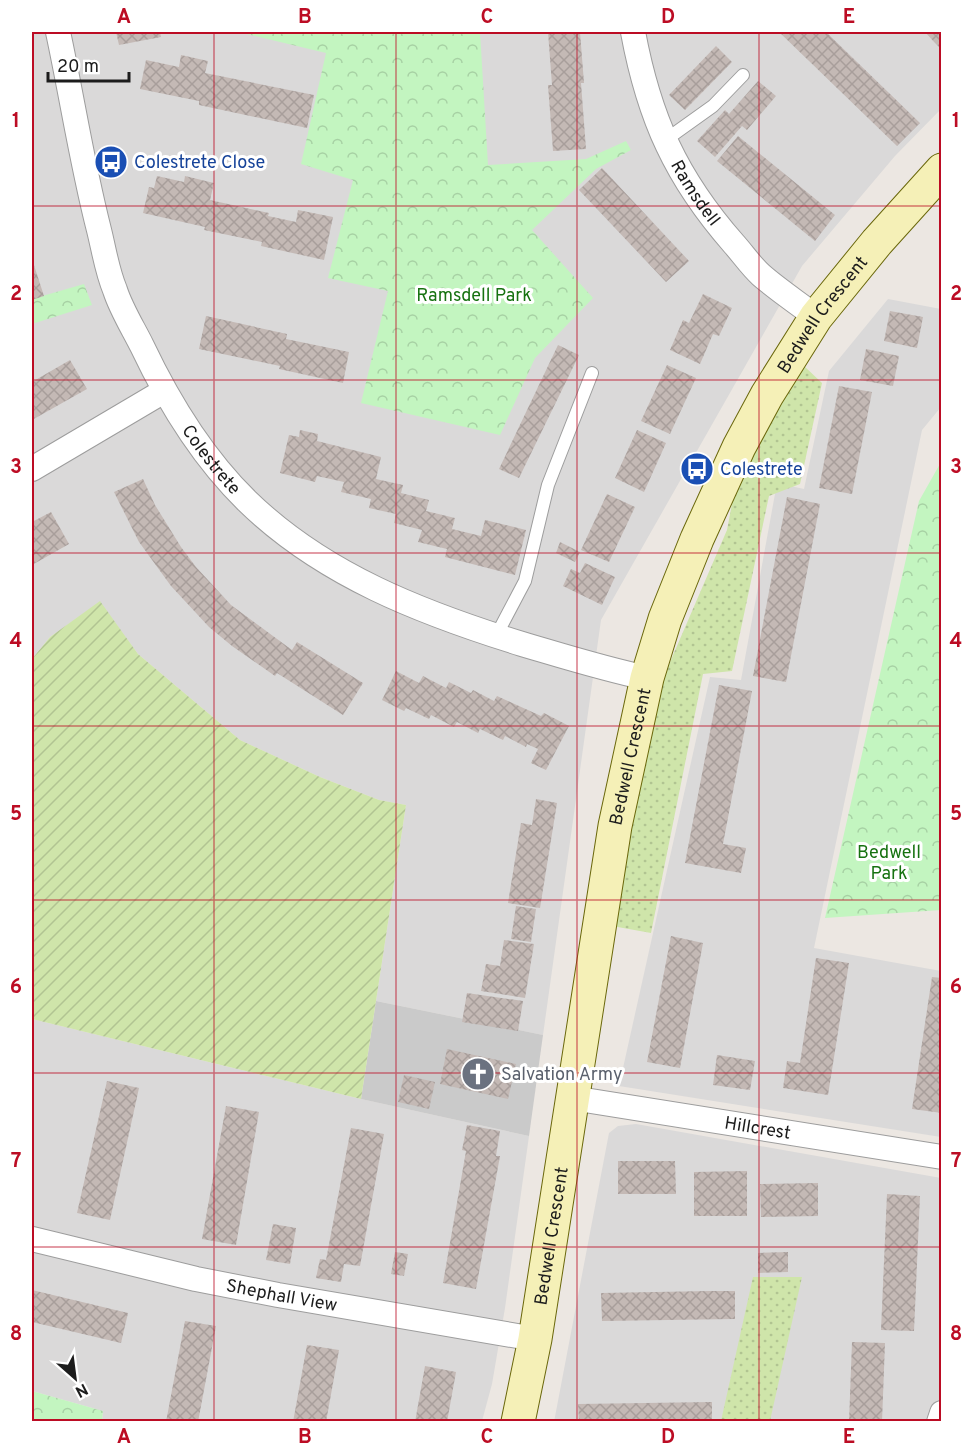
<svg xmlns="http://www.w3.org/2000/svg" width="973" height="1453" viewBox="0 0 973 1453" font-family="Overpass,sans-serif">
<defs>
<pattern id="grass-dots" width="8" height="8" patternUnits="userSpaceOnUse" patternTransform="scale(1.5)"><rect width="8" height="8" fill="#cfe5aa"/><path d="M2 2h.1M6 6h.1" fill="none" stroke="#b1c492" stroke-width="1.8" stroke-linecap="round"/></pattern>
<pattern id="park-crowns" width="20" height="18" patternUnits="userSpaceOnUse" patternTransform="scale(1.5)"><rect width="20" height="18" fill="#c3f5c0"/><path d="M2 6a3 3 0 1 1 6 0M12 15a3 3 0 1 1 6 0" fill="none" stroke="#a7d1a4"/></pattern>
<pattern id="garden-furrows" width="10" height="10" patternUnits="userSpaceOnUse" patternTransform="scale(1.5)"><rect width="10" height="10" fill="#cfe5aa"/><path d="M-1 1l2-2M0 10L10 0M9 11l2-2" fill="none" stroke="#b1c492"/></pattern>
<pattern id="building-cross-hatch" width="8" height="8" patternUnits="userSpaceOnUse" patternTransform="scale(1.5)"><rect width="8" height="8" fill="#c4b9b5"/><path d="M0 0l8 8M0 8l8-8" fill="none" stroke="#a89e9b"/></pattern>
</defs>
<rect width="100%" height="100%" fill="#ece7e2"/>
<!-- residential -->
<path fill="#dad9d9" d="M32 32H941V109L895 156 802 266 601 620 543 1035 376 1001 406 805 379 800 320 777 240 740 138 654 100 602 50 637 32 659Z
M888 299 941 309V407L922 430 814 948 941 971V1137L619 1086 710 677 741 680 777 483 804 489 829 371Z
M32 1019 361 1099 529 1136 505 1308 492 1384 482 1421H102L103 1411 32 1391Z
M636 1124 941 1178V1421L554 1422 609 1133 618 1126Z"/>
<!-- religious -->
<path fill="#cacaca" d="M376 1001 543 1035 529 1136 361 1099Z"/>
<!-- grass -->
<path fill="url(#grass-dots)" d="M803 365 822 383 800 484 769 496 732 671 703 674 651 933 612 926 661 683 727 530 736 483Z
M753 1277H802L770 1421H721Z"/>
<!-- park -->
<path fill="url(#park-crowns)" d="M238 32H480L488 165 586 159 626 141 631 150 596 169 532 230 593 298 535 358 500 435 361 403 388 291 328 278 353 180 301 164 326 53Z
M84 284 92 305 32 324V299Z
M941 462V910L825 918 919 501Z
M32 1391 103 1411 102 1421H32Z"/>
<!-- garden -->
<path fill="url(#garden-furrows)" d="M100 601 138 654 240 740 320 777 379 800 406 805 361 1099 32 1019V659L50 637Z"/>
<!-- building -->
<path fill="url(#building-cross-hatch)" d="M116 32H160L161 37 119 45Z
M548 32H580L584 83H581L586 149 553 151 548 85H552Z
M779 32H826L920 123 897 146Z
M925 32H942V50L935 43Z
M716 46 732 62 685 110 669 95Z
M181 55 208 61 205 73 314 95 307 128 199 105V101L140 89 146 60 179 67Z
M758 81 776 96 747 130 742 126 715 157 697 141 725 110 729 114Z
M738 136 835 215 815 241 717 161Z
M602 168 689 261 666 282 579 190Z
M157 176 184 182 185 176 214 183 210 200 269 213 268 216 296 222 298 210 333 217 324 260 261 246 262 242 204 230 205 227 143 213 149 187 154 188Z
M32 259 44 296 32 300Z
M703 294 732 308 719 336 713 334 700 364 670 350 683 320 689 323Z
M890 311 923 317 917 348 884 341Z
M206 316 287 334 286 339 349 352 343 383 279 369 280 366 199 349Z
M558 345 579 355 519 478 499 469Z
M866 349 899 356 893 386 860 380Z
M70 360 87 389 32 420V382Z
M667 365 696 378 670 434 641 421Z
M839 386 872 392 852 494 819 488Z
M300 430 318 434 317 441 381 457 376 479 403 485 401 493 429 500 426 511 455 518 452 529 481 536 485 520 526 530 515 575 445 557 447 549 418 542 422 530 394 523 396 514 369 508 371 499 341 492 344 482 317 476 315 482 280 473 289 435 299 437Z
M637 430 666 443 644 492 615 478Z
M143 479 155 505 181 547 196 567 231 605 292 650 297 642 363 683 343 715 277 673 275 676 232 646 209 627 171 586 139 542 114 492Z
M607 494 635 507 609 562 581 550Z
M787 497 820 504 786 682 753 676Z
M51 512 69 544 32 565V522Z
M560 542 580 552 575 562 556 553Z
M585 563 615 577 602 605 563 586 571 569 580 573Z
M396 671 419 683 423 676 446 688 449 682 471 693 473 690 494 701 497 696 541 716 544 713 569 726 546 770 531 763 538 749 527 744 526 747 505 736 503 740 480 729 478 733 457 722 454 727 431 715 429 719 406 708 404 711 382 700Z
M719 685 752 691 723 844 746 848 741 873 685 863Z
M536 799 557 803 540 908 508 903 521 823 532 825Z
M516 906 536 909 531 942 511 939Z
M671 936 703 943 680 1068 647 1062Z
M504 940 534 944 525 998 481 991 486 964 500 966Z
M816 958 849 963 828 1095 783 1088 787 1061 800 1063Z
M932 977 942 978V1113L912 1109Z
M467 993 523 1001 518 1031 462 1022Z
M447 1049 516 1064 508 1099 440 1084Z
M717 1055 755 1061 750 1090 713 1085Z
M404 1075 435 1082 429 1109 398 1102Z
M107 1081 139 1088 110 1220 77 1213Z
M226 1106 259 1112 236 1245 202 1239Z
M467 1125 500 1131 496 1156H500L476 1289 443 1283 466 1151 462 1150Z
M351 1128 384 1134 360 1266 344 1264 341 1282 316 1278 320 1259 326 1260Z
M618 1161H675L676 1194H618Z
M747 1171V1216H694V1172Z
M818 1183V1216L761 1217 760 1184Z
M887 1194 920 1196 914 1331 881 1330Z
M273 1224 296 1228 290 1264 266 1260Z
M395 1252 408 1254 404 1276 391 1274Z
M788 1252V1272L758 1273V1253Z
M32 1290 128 1313 121 1343 32 1322Z
M709 1291H735V1319L602 1321 601 1293Z
M185 1321 216 1326 198 1422H166Z
M852 1342 885 1343 882 1422H849Z
M307 1345 339 1350 326 1422H293Z
M425 1366 456 1372 447 1422H415Z
M712 1402V1422H579L578 1404Z"/>
<g fill="none" stroke-linecap="round" stroke-linejoin="round">
<defs>
<path id="lane" d="M664 141 713 106 743 75
M496 636 525 581 548 485 592 373"/>
<g id="street">
<path id="s1" d="M58 32C72 97 82 164 99 230 104 250 107 271 115 290 121 309 133 328 142 346 169 403 202 457 247 501 323 575 422 613 522 644 563 656 604 669 647 678"/>
<path id="s2" d="M633 32C649 118 676 178 734 244 743 254 751 266 761 275 778 290 798 303 816 317"/>
<path d="M32 469 164 391"/>
<path id="s3" d="M572 1098 942 1157"/>
<path id="s4" d="M32 1239 196 1279 278 1295 535 1339"/>
<path d="M939 1422 942 1413"/>
</g>
<g id="secondary">
<path id="s5" d="M518 1422 535 1339 615 826 647 678 665 619 697 539 739 447 767 395 816 317 877 242 942 170"/>
</g>
</defs>
<!-- lane casing -->
<use href="#lane" stroke="#9d9d9d" stroke-width="14"/>
<!-- street casing -->
<use href="#street" stroke="#9d9d9d" stroke-width="26"/>
<!-- secondary casing -->
<use href="#secondary" stroke="#6a670b" stroke-width="35"/>
<!-- lane -->
<use href="#lane" stroke="#fff" stroke-width="12"/>
<!-- street -->
<use href="#street" stroke="#fff" stroke-width="24"/>
<!-- secondary -->
<use href="#secondary" stroke="#f5f0b7" stroke-width="33"/>
</g>
<!-- grid -->
<path fill="none" stroke="#bc0c24" stroke-width="1.5" stroke-opacity="0.55" d="M214 32V1422M396 32V1422M577 32V1422M759 32V1422M32 206H942M32 380H942M32 553H942M32 726H942M32 900H942M32 1073H942M32 1247H942"/>
<!-- icons -->
<defs>
<symbol id="bus-disc" viewBox="-11 -11 22 22"><circle r="9.5" fill="#1a4fb4" stroke="#fff"/><path d="M-5-6H5V4H4V6H2V4H-2V6H-4V4H-5ZM-3.5-4V0h7V-4ZM-3.5 1.2v1.5H-2V1.2ZM2 1.2v1.5H3.5V1.2Z" fill="#fff"/></symbol>
<symbol id="church-disc" viewBox="-11 -11 22 22"><circle r="9.5" fill="#6b7280" stroke="#fff"/><path d="M-1.2-6h2.4v3.5h3.3v2.4h-3.3V6h-2.4V-.1h-3.3v-2.4h3.3Z" fill="#fff"/></symbol>
</defs>
<g fill-rule="evenodd">
<use href="#bus-disc" x="92" y="143" width="38" height="38"/>
<use href="#bus-disc" x="678" y="450" width="38" height="38"/>
<use href="#church-disc" x="459" y="1055" width="38" height="38"/>
</g>
<g text-anchor="middle" stroke-width="6" stroke-linejoin="round" paint-order="stroke">
<!-- transit labels -->
<g font-size="18" fill="#164399" stroke="#fff" text-anchor="start">
<text x="134" y="168">Colestrete Close</text>
<text x="720" y="475">Colestrete</text>
</g>
<!-- street labels -->
<g font-size="18" fill="#1c1c1c" stroke="#fff">
<text dy="6" stroke="none"><textPath href="#s2" startOffset="174">Ramsdell</textPath></text>
<text dy="6" stroke="none"><textPath href="#s5" startOffset="1161">Bedwell Crescent</textPath></text>
<text dy="6" stroke="none"><textPath href="#s1" startOffset="460">Colestrete</textPath></text>
<text dy="6" stroke="none"><textPath href="#s5" startOffset="675">Bedwell Crescent</textPath></text>
<text dy="6" stroke="none"><textPath href="#s3" startOffset="188">Hillcrest</textPath></text>
<text dy="6" stroke="none"><textPath href="#s5" startOffset="189">Bedwell Crescent</textPath></text>
<text dy="6" stroke="none"><textPath href="#s4" startOffset="256">Shephall View</textPath></text>
</g>
<!-- park labels -->
<g font-size="18" fill="#177211" stroke="#fff">
<text x="474" y="301">Ramsdell Park</text>
<text x="889" y="858">Bedwell<tspan x="889" dy="21">Park</tspan></text>
</g>
<!-- worship labels -->
<g font-size="18" fill="#5b616d" stroke="#fff" text-anchor="start">
<text x="501" y="1080">Salvation Army</text>
</g>
</g>
<!-- border -->
<rect width="973" height="1453" fill="none" stroke="#ffffff" stroke-width="66"/>
<!-- north arrow -->
<g transform="translate(75 1378) rotate(152)" stroke="#ffffff" stroke-width="4.5" paint-order="stroke">
<path d="M0-4.5L10 22L0 15L-10 22Z" fill="#1c1c1c"/>
<text y="-9" font-size="16" font-weight="bold" text-anchor="middle" fill="#1c1c1c">N</text>
</g>
<!-- scale -->
<path d="M48 72v9h81v-9" fill="none" stroke="#1c1c1c" stroke-width="3"/>
<text x="57" y="72" font-size="18" fill="#1c1c1c" stroke="#ffffff" stroke-width="4.5" paint-order="stroke">20 m</text>
<rect x="33" y="33" width="907" height="1387" fill="none" stroke="#bc0c24" stroke-width="2"/>
<g font-size="20" text-anchor="middle" font-weight="bold" fill="#bc0c24">
<text x="124" y="23">A</text>
<text x="305" y="23">B</text>
<text x="487" y="23">C</text>
<text x="668" y="23">D</text>
<text x="849" y="23">E</text>
<text x="16" y="127">1</text>
<text x="956" y="127">1</text>
<text x="16" y="300">2</text>
<text x="956" y="300">2</text>
<text x="16" y="473">3</text>
<text x="956" y="473">3</text>
<text x="16" y="647">4</text>
<text x="956" y="647">4</text>
<text x="16" y="820">5</text>
<text x="956" y="820">5</text>
<text x="16" y="993">6</text>
<text x="956" y="993">6</text>
<text x="16" y="1167">7</text>
<text x="956" y="1167">7</text>
<text x="16" y="1340">8</text>
<text x="956" y="1340">8</text>
<text x="124" y="1443">A</text>
<text x="305" y="1443">B</text>
<text x="487" y="1443">C</text>
<text x="668" y="1443">D</text>
<text x="849" y="1443">E</text>
</g>
</svg>
